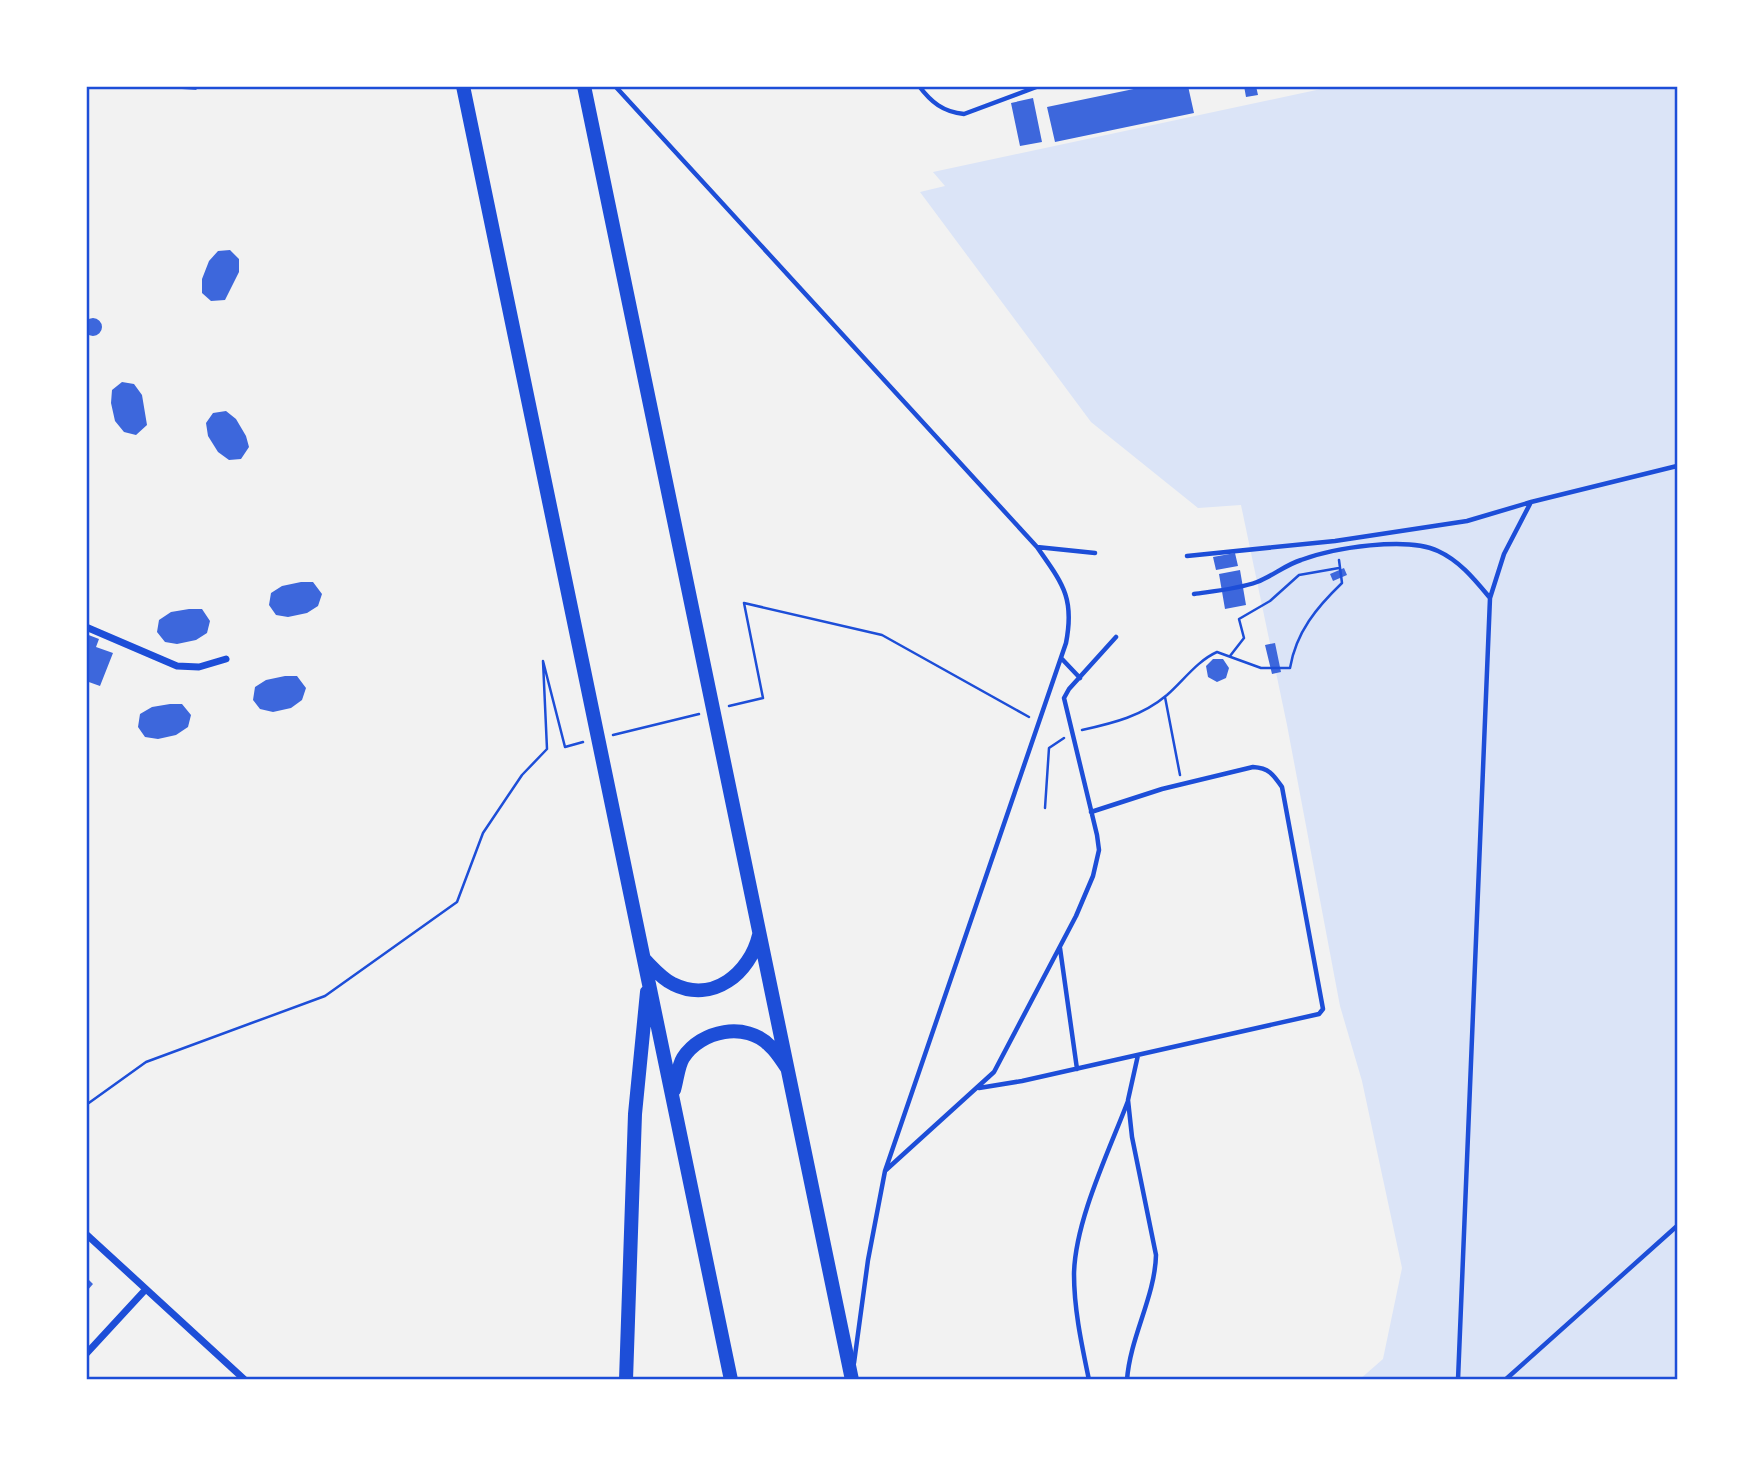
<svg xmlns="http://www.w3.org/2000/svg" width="1763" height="1466" viewBox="0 0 1763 1466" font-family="Lato,sans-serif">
<rect width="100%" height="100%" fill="#f2f2f2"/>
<!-- green -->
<path fill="#dbe4f7" d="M1335 86H1677V1380H1359L1383 1359 1402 1268 1362 1081 1340 1006 1287 725 1241 505 1198 508 1091 422 920 192 945 186 933 172Z"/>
<!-- building -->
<path fill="#3d67dc" d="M180 86H200L196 90 182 89Z
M1148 86H1188L1194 113 1055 142 1047 107Z
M1244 86H1256L1258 95 1246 97Z
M1033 98 1042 142 1020 146 1011 103Z
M230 250 239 259V272L225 300 211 301 202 293V279L209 261 218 251Z
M84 327a9 9 0 1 1 18 0a9 9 0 1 1-18 0Z
M122 382 134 384 142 395 147 425 136 435 124 432 115 421 111 403 112 390Z
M226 411 236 419 246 436 249 447 241 459 229 460 218 452 208 436 206 423 213 413Z
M1235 553 1238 566 1216 570 1213 557Z
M1344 568 1347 575 1333 581 1330 574Z
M1240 570 1246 605 1225 609 1219 574Z
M301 582H313L322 594 318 606 307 613 288 617 276 615 269 605 271 593 282 586Z
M189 609H202L210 621 207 633 196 640 177 644 165 642 157 632 159 620 171 612Z
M86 634 99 639 96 647 113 653 100 686 86 681Z
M1275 643 1281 672 1272 674 1265 645Z
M1213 659H1223L1229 668 1226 678 1217 682 1208 677 1206 666Z
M285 676H297L306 688 302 700 291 708 273 712 260 709 253 700 255 687 266 680Z
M170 704H182L191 715 188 727 176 735 158 739 145 737 138 727 140 714 152 707Z
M86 1277 93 1284 86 1292Z"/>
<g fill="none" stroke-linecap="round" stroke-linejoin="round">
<!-- path -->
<path stroke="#1d4ed8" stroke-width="2.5" d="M1230 656 1244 638 1239 619 1270 601 1299 575 1339 568
M1165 697 1180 775
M729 706 763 698 744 603 882 635 1029 717
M1082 730C1114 723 1142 716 1167 695 1184 680 1197 661 1217 652L1261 668H1290C1296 632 1317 607 1342 583L1339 560
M613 735 699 714
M1045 808 1049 748 1064 738
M86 1105 146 1062 325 996 457 902 483 833 522 775 547 749 543 661 565 747 583 742"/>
<!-- service -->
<path stroke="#1d4ed8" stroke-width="4.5" d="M615 86 1037 547 1095 553
M919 86C931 102 943 112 964 114L1039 86
M1187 556 1335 541 1467 521 1531 502 1677 466
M1194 594C1215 591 1238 589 1257 582 1273 576 1285 565 1301 560 1333 548 1407 536 1438 551 1460 561 1475 580 1490 598
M1062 659 1080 678
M1060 948 1077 1069
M979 1088 1022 1081 1319 1014 1323 1009 1282 787C1273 774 1269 768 1253 767L1162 789 1091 812
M886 1170 994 1072 1076 916 1093 876 1099 850 1097 835 1064 698 1069 689 1116 637
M854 1363 868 1260 885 1171 1066 643C1075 597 1062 583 1037 547
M1089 1380C1082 1346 1074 1310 1074 1274 1075 1221 1109 1151 1128 1101
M1127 1380C1130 1337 1155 1297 1156 1255L1132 1137 1128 1100 1138 1055
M1458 1380 1490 598 1504 554 1531 502
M1505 1380 1677 1226"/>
<!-- minor -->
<path stroke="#1d4ed8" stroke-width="7" d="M86 627 177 666 199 667 226 659
M86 1234 245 1380
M86 1354 146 1289"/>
<!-- trunk -->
<path stroke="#1d4ed8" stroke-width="14" d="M463 86 731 1380
M584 86 852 1380
M644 959C652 967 662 979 673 984 713 1004 750 973 759 935
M674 1090C677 1080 678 1066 683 1058 701 1030 746 1021 770 1046 777 1052 782 1061 787 1068
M626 1380 635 1114 647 992"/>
</g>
<!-- border -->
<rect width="1763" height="1466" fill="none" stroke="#ffffff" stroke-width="175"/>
<rect x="88" y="88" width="1588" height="1290" fill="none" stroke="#1d4ed8" stroke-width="2.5"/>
</svg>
